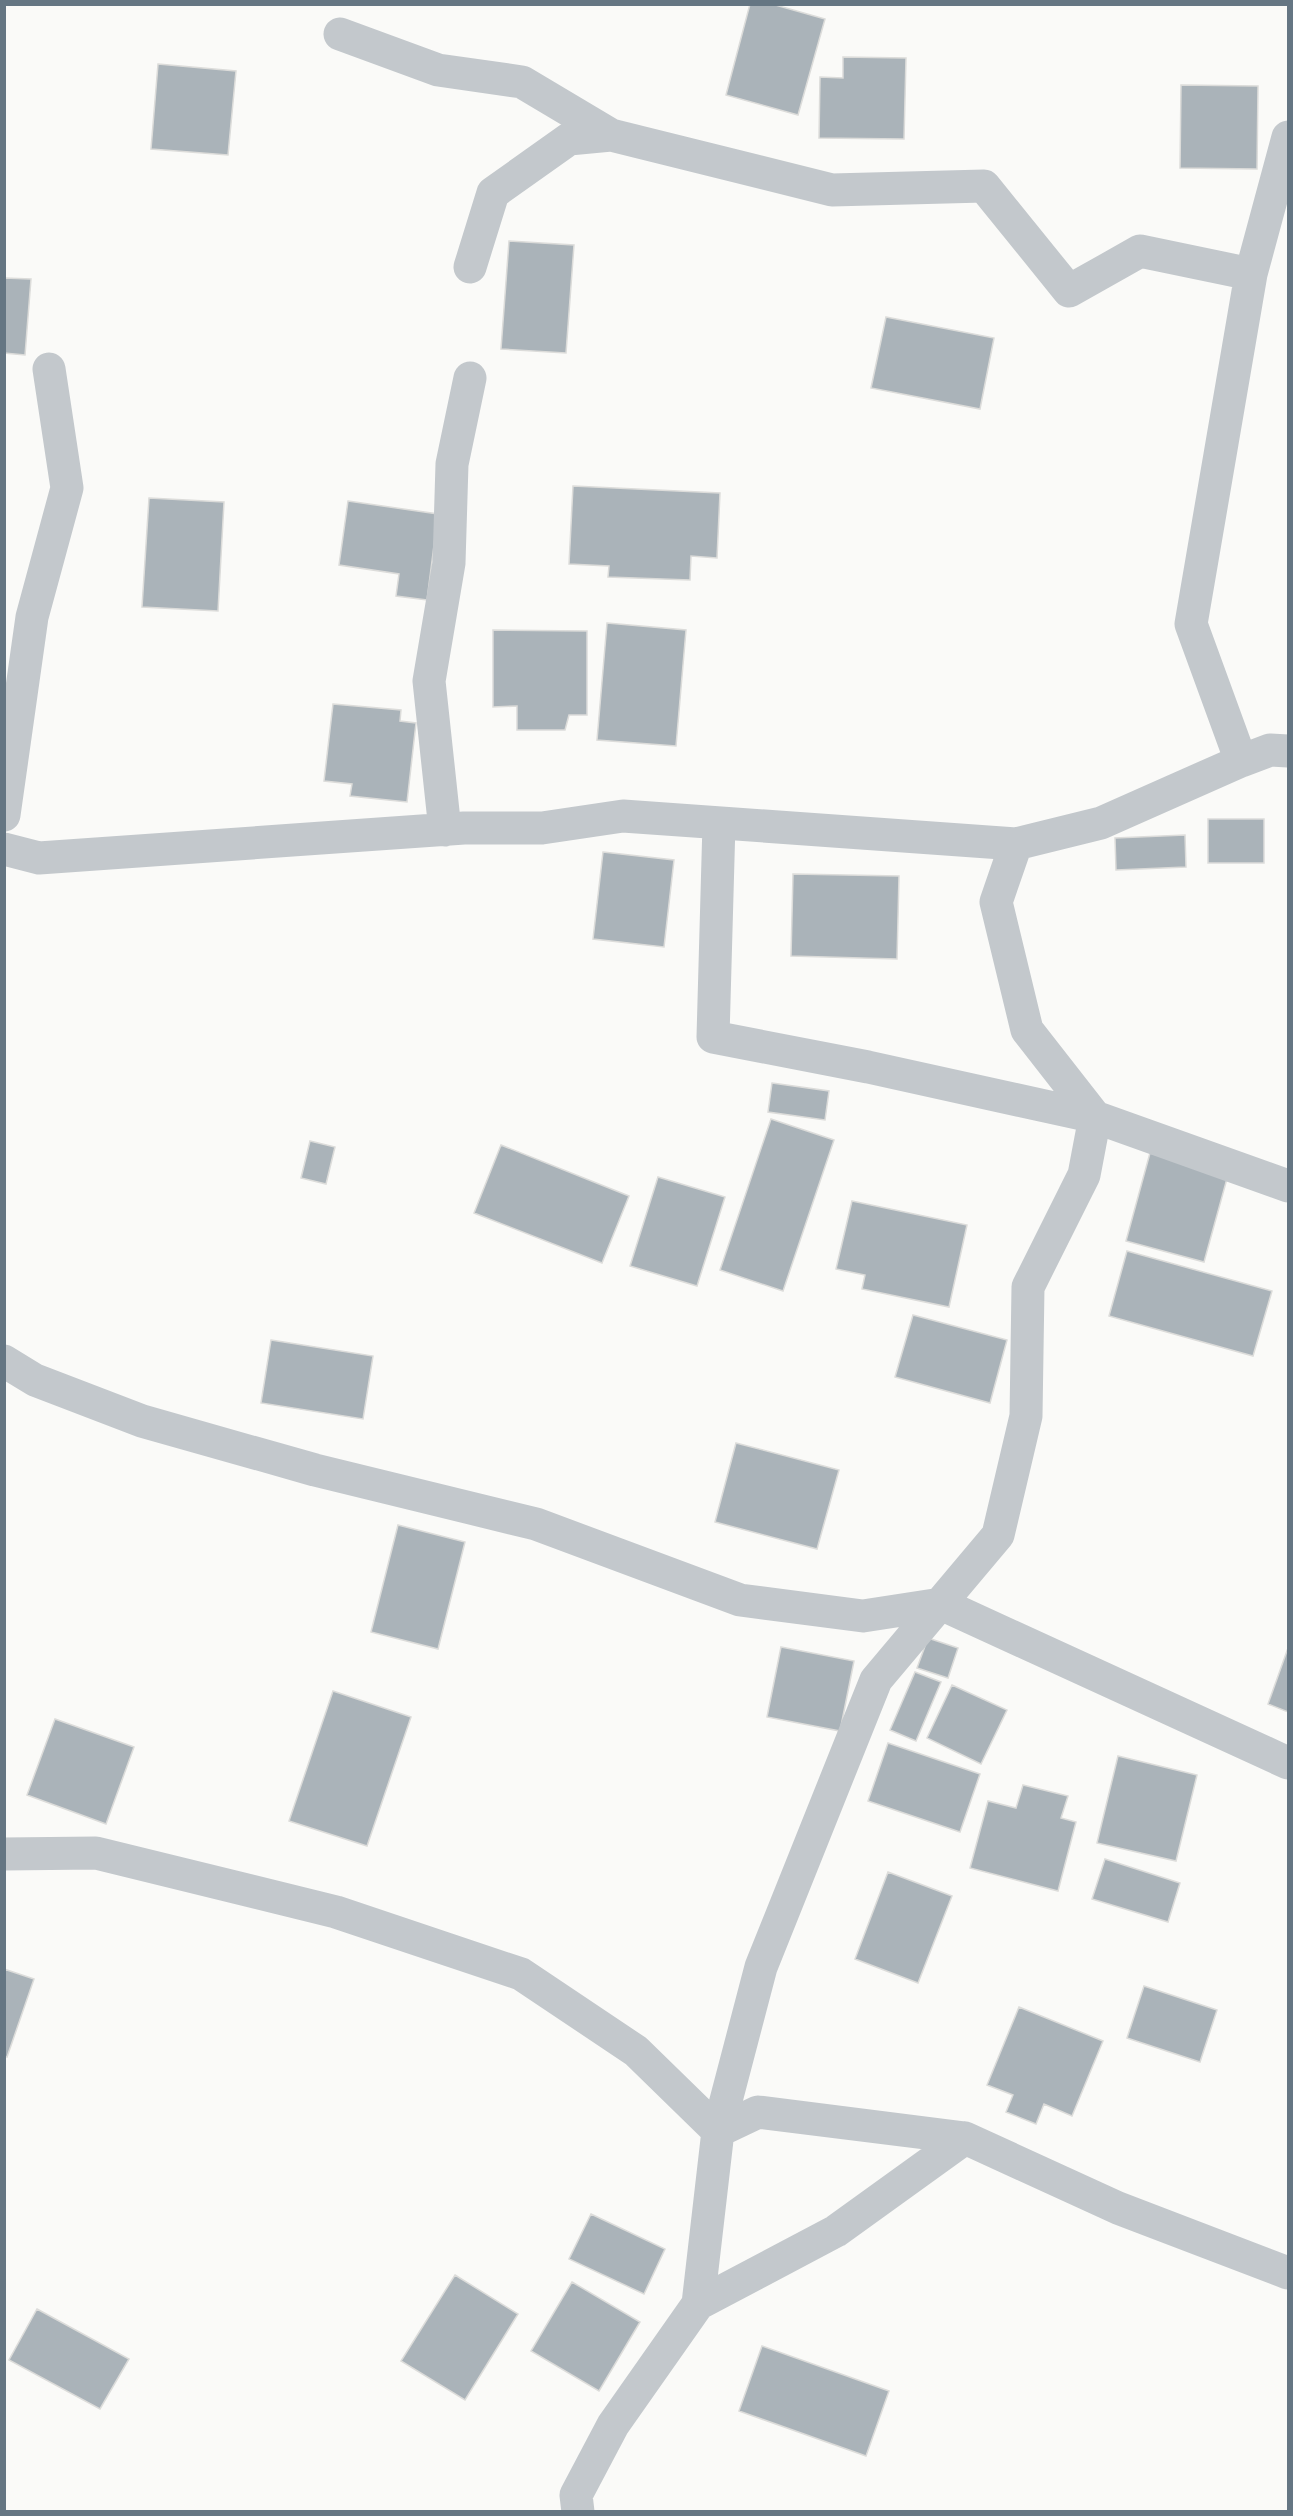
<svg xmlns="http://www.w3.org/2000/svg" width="1293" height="2516" viewBox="0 0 1293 2516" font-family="'Work Sans',sans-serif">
<rect width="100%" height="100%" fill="#fafaf8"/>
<!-- building -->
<path fill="#aab3b9" stroke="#dcdcda" stroke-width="1.5" d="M750 4H772L825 19 798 115 726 95Z
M843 57 906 58 904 139 819 138 820 77 843 78Z
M158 64 236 71 228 155 151 149Z
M1181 85 1258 86 1257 169 1180 168Z
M509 241 574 245 566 353 501 349Z
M4 278 31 279 25 355 4 353Z
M886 317 994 338 980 409 871 388Z
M573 486 720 493 717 558 691 556 690 580 608 577 609 566 569 564Z
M149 498 224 502 218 611 142 607Z
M348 501 438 514 427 600 396 596 399 574 339 565Z
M607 623 686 630 676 746 597 740Z
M493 630 587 631V715H569L565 730H517V706L493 707Z
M333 704 401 710 400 721 416 723 407 802 350 796 352 784 324 781Z
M1208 819H1264V863H1208Z
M1185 835 1186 867 1116 870 1115 838Z
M603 852 674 860 664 947 593 939Z
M793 874 899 876 897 959 791 956Z
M772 1083 829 1091 825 1120 768 1112Z
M771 1119 834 1140 783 1291 720 1270Z
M310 1141 335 1147 326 1184 301 1178Z
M501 1145 629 1196 602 1263 474 1213Z
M1150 1153 1228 1175 1204 1262 1126 1241Z
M658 1177 725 1197 697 1286 630 1266Z
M852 1201 967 1225 949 1307 862 1289 865 1275 836 1269Z
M1127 1251 1272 1291 1253 1356 1109 1316Z
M913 1315 1007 1340 990 1403 895 1377Z
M271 1340 373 1356 363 1419 261 1403Z
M736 1443 839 1470 817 1549 715 1522Z
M398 1525 465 1542 438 1649 371 1632Z
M928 1638 958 1648 948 1678 917 1668Z
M781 1647 854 1661 840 1731 767 1717Z
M1288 1648V1712L1268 1704Z
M915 1672 941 1682 916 1741 890 1730Z
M952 1685 1007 1710 981 1764 927 1738Z
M333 1691 411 1717 367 1846 289 1821Z
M55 1719 134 1747 106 1824 27 1795Z
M888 1743 980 1774 960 1832 868 1801Z
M1118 1756 1197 1775 1176 1861 1097 1843Z
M1023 1785 1068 1796 1061 1818 1076 1822 1058 1891 970 1868 988 1801 1016 1808Z
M1105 1859 1180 1883 1168 1922 1092 1899Z
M888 1872 952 1896 918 1983 855 1959Z
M4 1969 34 1979 7 2057 4 2056Z
M1144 1986 1217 2010 1200 2062 1127 2038Z
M1019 2007 1103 2041 1072 2116 1044 2104 1036 2124 1006 2112 1013 2095 987 2085Z
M591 2214 665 2249 644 2294 569 2259Z
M455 2275 518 2314 465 2400 401 2361Z
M572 2282 640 2322 599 2391 531 2351Z
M37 2309 129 2359 100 2409 9 2360Z
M762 2346 889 2391 866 2456 739 2411Z"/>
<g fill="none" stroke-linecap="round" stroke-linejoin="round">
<!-- street -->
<path stroke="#c3c8cc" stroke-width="33" d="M340 34 438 70 522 82 611 135
M470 267 493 193 569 139 611 135 832 190 984 186 1069 291 1140 251 1251 274 1191 624 1241 761
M1251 274 1288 137
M4 815 32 617 67 488 49 369
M719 823 713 1037 868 1067 1095 1117 1027 1030 996 902 1016 844
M445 830 429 681 449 563 452 464 470 378
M4 849 39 858 464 828H542L623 816 1016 844 1101 823 1241 761 1270 750 1288 751
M1288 1186 1095 1117 1084 1175 1028 1287 1026 1416 998 1535 876 1680 761 1967 718 2131 698 2304 836 2231 965 2138 1118 2208 1288 2273
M4 1361 35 1380 142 1421 315 1470 536 1524 740 1600 863 1616 941 1604 1288 1763
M4 1854 96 1853 336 1912 521 1974 636 2051 718 2131 758 2112 965 2138
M578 2512 576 2495 613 2425 698 2304"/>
</g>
<!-- border -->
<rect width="1293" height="2516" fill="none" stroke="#657683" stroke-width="12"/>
</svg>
